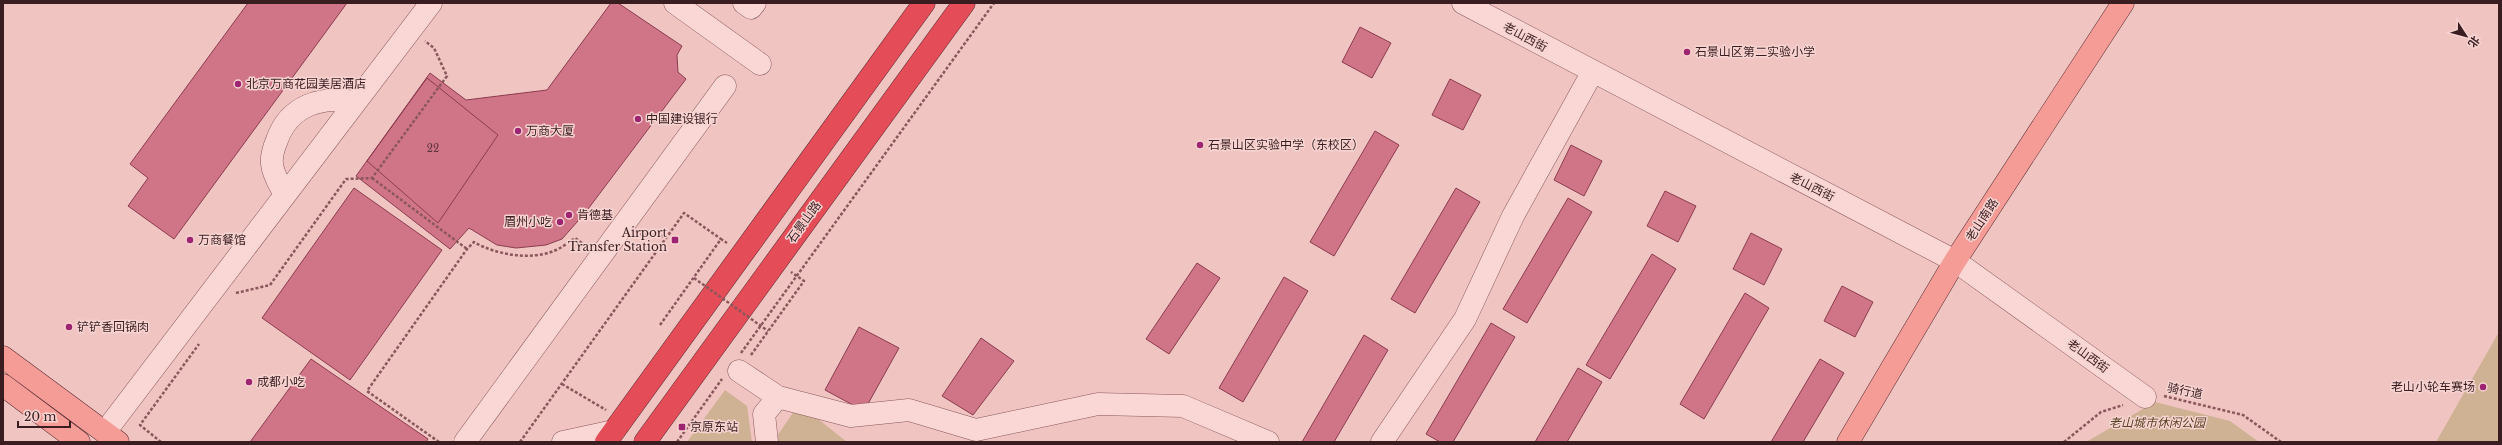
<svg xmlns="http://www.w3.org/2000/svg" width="2502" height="445" viewBox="0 0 2502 445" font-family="'Libre Baskerville','Noto Sans SC',serif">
<rect width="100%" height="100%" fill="#f0c4c1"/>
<!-- green -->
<path fill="#cfb194" d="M2499 332V442H2436Z
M725 390 747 406 752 442H687Z
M2155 402 2230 421 2259 442H2086Z
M799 404 847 442H773Z"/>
<!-- building -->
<path fill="#d07588" stroke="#8b3c4f" d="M248 3H347L174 239 128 206 148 178 130 164Z
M611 3H618L682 46 677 55 678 72 686 79 585 213 562 239 546 245 516 248 497 245 469 228 450 249 356 176 430 73 466 100 547 90Z
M1360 27 1391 43 1372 78 1342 62Z
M427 78 498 135 438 223 367 161Z
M1450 79 1481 95 1463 130 1432 115Z
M1375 131 1399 145 1334 256 1310 242Z
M1571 145 1602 161 1584 196 1554 180Z
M354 188 442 250 350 380 262 318Z
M1456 188 1480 202 1415 313 1391 299Z
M1665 191 1696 206 1678 242 1647 226Z
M1568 198 1592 212 1527 323 1503 309Z
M1751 233 1782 249 1764 285 1733 269Z
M1652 254 1676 269 1610 379 1586 365Z
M1197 263 1220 278 1169 354 1146 339Z
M1284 277 1308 291 1243 402 1219 388Z
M1842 286 1873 302 1855 337 1824 321Z
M1745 293 1769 308 1704 419 1680 404Z
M1491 323 1515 337 1453 442H1440L1426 434Z
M859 327 899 348 864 411 825 390Z
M1364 335 1388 350 1334 442H1302Z
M981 338 1014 361 973 415 942 396Z
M311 359 428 439 426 442H250Z
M1820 359 1844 373 1803 442H1771Z
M1578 368 1602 382 1567 442H1535Z"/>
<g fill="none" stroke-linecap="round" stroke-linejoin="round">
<defs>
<path id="minor" d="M675 3 760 64
M744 3 751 8 755 3
M1463 3 1955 261 2145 397
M285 195C280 185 273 175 272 164 271 156 274 147 277 140 289 106 321 95 354 102
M739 371 778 397 851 416 909 410 976 430 1098 404 1183 406 1268 442
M105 432 431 3
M465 442 725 86
M563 442 614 431
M767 442 764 414 778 397
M1382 442 1465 319 1513 216 1592 73"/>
<path id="major" d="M3 357 118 442
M3 385 79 442
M1848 442 1955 261 2123 3"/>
<path id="highway" d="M606 442 924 3
M645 442 964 3"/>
</defs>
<!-- minor casing -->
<use href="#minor" stroke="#8a575c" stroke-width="23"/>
<!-- major casing -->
<use href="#major" stroke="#582c33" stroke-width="23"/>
<!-- highway casing -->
<use href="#highway" stroke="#582c33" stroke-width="23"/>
<!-- path -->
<path stroke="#8a575c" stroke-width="2.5" stroke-dasharray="3 2" stroke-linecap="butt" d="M372 178 467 249
M640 234 667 237
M236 293 270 285 346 179 372 178 447 76 434 48 425 41
M660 325 721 239 727 243
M741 353 994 3
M751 355 804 281 791 272
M562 384 606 410
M2164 396 2243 415 2281 442
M161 442 140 425 199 344
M439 442 367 391 467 249 474 242C496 255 532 261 556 250 563 247 569 242 575 238L586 246
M520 442 684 213 721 239
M677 442 722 379
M2064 442 2101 412 2123 405"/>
<!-- minor -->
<use href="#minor" stroke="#fad7d4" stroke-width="22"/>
<!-- major -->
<use href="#major" stroke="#f59c96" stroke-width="22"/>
<!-- highway -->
<use href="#highway" stroke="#e44d57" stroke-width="22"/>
<!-- path-bridge -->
<path stroke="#8a575c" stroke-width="2.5" stroke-dasharray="3 2" stroke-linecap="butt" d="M694 278 768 331"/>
</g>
<!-- markers -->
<g fill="#9d2471" stroke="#f7d4d1" stroke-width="1.5">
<circle cx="1687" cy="52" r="4"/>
<circle cx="238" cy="84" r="4"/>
<circle cx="638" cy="119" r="4"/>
<circle cx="518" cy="131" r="4"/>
<circle cx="1200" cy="145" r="4"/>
<circle cx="569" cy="215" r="4"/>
<circle cx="560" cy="222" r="4"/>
<circle cx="190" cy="240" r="4"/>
<rect x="671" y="236" width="8" height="8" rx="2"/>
<circle cx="69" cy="327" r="4"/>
<circle cx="249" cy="382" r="4"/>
<circle cx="2483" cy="387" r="4"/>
<rect x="678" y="423" width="8" height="8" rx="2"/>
</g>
<g text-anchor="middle" stroke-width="3" stroke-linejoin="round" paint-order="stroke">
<!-- number labels -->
<g font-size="10" fill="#5f333b">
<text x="433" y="152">22</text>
</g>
<!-- street labels -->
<g font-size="12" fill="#391d21" stroke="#f7d4d1">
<text transform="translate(1525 37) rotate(28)" y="4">老山西街</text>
<text transform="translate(1812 187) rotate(27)" y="4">老山西街</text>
<text transform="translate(1982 220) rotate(-57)" y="4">老山南路</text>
<text transform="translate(804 222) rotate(-54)" y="4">石景山路</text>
<text transform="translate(2088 356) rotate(36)" y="4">老山西街</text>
<text transform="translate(2185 391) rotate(12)" y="4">骑行道</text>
</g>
<!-- poi labels -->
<g font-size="12" fill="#391d21" stroke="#f7d4d1" text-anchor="start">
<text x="1695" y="56">石景山区第二实验小学</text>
<text x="246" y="88">北京万商花园美居酒店</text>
<text x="646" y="123">中国建设银行</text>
<text x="526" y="135">万商大厦</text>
<text x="1208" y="149">石景山区实验中学（东校区）</text>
<text x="577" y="219">肯德基</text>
<text x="552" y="226" text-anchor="end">眉州小吃</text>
<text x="667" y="237" text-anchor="end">Airport<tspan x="667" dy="14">Transfer Station</tspan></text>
<text x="198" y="244">万商餐馆</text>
<text x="77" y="331">铲铲香回锅肉</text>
<text x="257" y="386">成都小吃</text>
<text x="2475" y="391" text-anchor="end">老山小轮车赛场</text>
<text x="690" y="431">京原东站</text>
</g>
<!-- park labels -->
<g font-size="12" font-style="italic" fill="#574322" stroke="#f7d4d1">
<text x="2157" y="427">老山城市休闲公园</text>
</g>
</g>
<!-- border -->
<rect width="2502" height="445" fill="none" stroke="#391d21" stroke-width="8"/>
<!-- north arrow -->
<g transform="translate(2466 36) rotate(126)" stroke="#f7d4d1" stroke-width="3" paint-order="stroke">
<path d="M0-3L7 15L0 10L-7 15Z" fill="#391d21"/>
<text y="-6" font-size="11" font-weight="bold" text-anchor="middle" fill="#391d21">北</text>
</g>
<!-- scale -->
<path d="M18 421v6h52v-6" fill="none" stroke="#391d21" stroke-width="2"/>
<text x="24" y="421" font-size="12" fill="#391d21" stroke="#f7d4d1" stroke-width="3" paint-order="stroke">20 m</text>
</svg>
